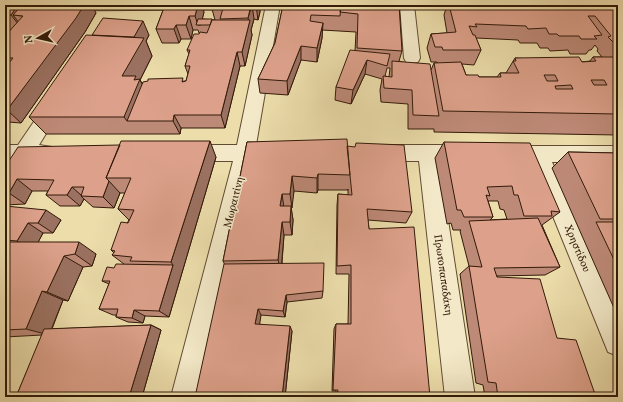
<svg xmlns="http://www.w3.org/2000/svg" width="623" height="402" viewBox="0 0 623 402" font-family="Vollkorn,serif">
<rect width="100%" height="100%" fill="#ecddab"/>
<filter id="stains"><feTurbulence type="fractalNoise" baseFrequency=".005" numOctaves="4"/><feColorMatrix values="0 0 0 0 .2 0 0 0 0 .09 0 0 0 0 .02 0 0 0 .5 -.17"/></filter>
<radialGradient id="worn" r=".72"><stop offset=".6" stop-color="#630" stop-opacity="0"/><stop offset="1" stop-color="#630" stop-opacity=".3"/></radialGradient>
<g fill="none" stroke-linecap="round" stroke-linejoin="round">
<defs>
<path id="minor" d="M5 5H262L260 8 255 9 5 11Z
M266 5H280L256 145H275L282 147 285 153 282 159 275 161H253L201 397H171L233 161H185L178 159 175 153 178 147 185 145H237Z
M400 5H414L420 58 418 62 412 63 406 62 404 58Z
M56 97 62 98 65 103 39 145 52 147 55 153 52 159 45 161H29L13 188 5 191V165L7 161H5V145H18L50 98Z
M375 145H467L474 147 477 153 474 159 467 161H439L475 397H445L419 161H375L368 159 365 153 368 147Z
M505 146H618V162H552L618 311V356L608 352 531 162H505L498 160 495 154 498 148Z"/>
</defs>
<!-- minor casing -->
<use href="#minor" stroke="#614b32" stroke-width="2"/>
<!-- minor -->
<use href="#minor" fill="#f3e9c8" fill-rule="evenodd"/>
</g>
<!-- wall -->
<path fill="#be8a78" stroke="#331a09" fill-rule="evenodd" d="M5 5 96 13 85 32 21 123 8 122 5 128V36L11 30H5Z
M165 5 204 12 202 19 215 20 212 9V5H259L260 12 258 20 254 19 251 30 252 35 245 66H240L225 128H181L180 134H46L29 117 149 35 146 41 152 56 140 80 142 83 186 81 188 74 185 66 189 54 187 50 200 33H199L198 30H193L191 39H181L179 43H162L156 29Z
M283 5H399L402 51 399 61 431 70 434 63H438L437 62H431L427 48 431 34 447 33 444 15 447 5H618V135L434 132V129H408V104L381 102 380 90 382 79 365 74 351 104 335 100 336 87 355 51 356 32 322 30V38L317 62 301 60 288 95 260 93 258 79 275 43ZM476 38 518 40 520 43H537L540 48H548L550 51 568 50 570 54H586L589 50H591L595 45 598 49 597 51 602 57H593L590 61 582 62 515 58 506 73H500L497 77H479L466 75 462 64 474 65 481 50ZM387 68H390L389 77 385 76Z
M247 142 347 146 412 212 406 223 368 220 369 229 430 397H336V391H332L334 329 336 324H348L349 274H336L337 205 338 194 348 195V189V190H318L317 193 294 191 291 208 293 220 292 235H284L282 263 323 291 322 298 287 302 285 317 261 315 259 324 292 331 285 397 223 261Z
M444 142 560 212 542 225 560 267 545 275 497 276V277L557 338 596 397H485L483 385 476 383 460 274 469 266 460 231 461 230H453L451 223 447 224 435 158ZM488 201H498L500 209 504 210 507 219 490 220 493 217Z
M568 152 618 153V317L552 168Z
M216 157 169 317 145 316 143 323 128 322 116 317V315H113L99 309 109 284 102 281 114 268 124 264 112 255 114 253 111 250 129 220 118 209 125 193H120L114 208 93 207 84 199 80 206H60L46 195 48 191H32L25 204 5 205V167Z
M5 206 61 220 53 233H43L38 242 96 254 92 266 83 267 68 301 63 300 52 329 151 325 161 330 142 397H16L42 335 5 337Z"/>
<!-- shaded-wall -->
<path fill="#9b7161" stroke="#331a09" d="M18 5H27L23 16 13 15 23 28 22 29 11 15Z
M84 5H92L96 13 85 32 21 123 7 110Z
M198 5H202L204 12 201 25H198L195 16Z
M252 5 254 19 251 30 252 35 245 66 242 52 249 23 248 18Z
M256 5H259L260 12 258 20Z
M189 16 193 30 191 39 186 25Z
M143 21 149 35 146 41 152 56 140 80 149 97 127 121 124 117 122 76 131 41Z
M323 23 322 38 317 62V48Z
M176 25 181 39 179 43 174 29Z
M301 46V60L288 95 287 81Z
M237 52 240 66 225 128 221 115Z
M367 60 365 74 351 104 353 90Z
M174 115 181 128 180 134 173 121Z
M5 120 8 122 5 128Z
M210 141 216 157 169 317 159 311 173 265 171 262Z
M318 174V190L317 193V178Z
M292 176 294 191 292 208 290 194Z
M17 179 32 191 25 204 9 193Z
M109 181 120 193 114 208 103 197Z
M72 187 82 196H81L84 199 80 206 67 195Z
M282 194 284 208 280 206Z
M291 206 293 220 292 235 290 222Z
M46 210 61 220 53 233 38 223Z
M282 222 284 235 281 271 278 260Z
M28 223 43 233 34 250 17 241Z
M79 242 96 254 92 266 75 254Z
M64 256 83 267 68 301 47 292Z
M42 291 63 300 49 335 26 329Z
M286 295 287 302 285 317 283 311Z
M258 309 261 315 259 329 255 324Z
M134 310 145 316 143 323 132 318Z
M151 325 161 330 142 397H129Z
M290 326 292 331 285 397H282Z"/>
<!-- building -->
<path fill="#dda18b" stroke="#331a09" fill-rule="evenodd" d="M5 5H18L11 15H5Z
M22 5H84L76 18 7 110H5V62L9 63 13 58H5V36L23 16 13 15Z
M165 5H198L195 16H189L186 25H176L174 29H156Z
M212 5H251L248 18 220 19 223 8 212 9Z
M283 5H341L340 16 311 15 310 21 323 23 317 48 301 46 287 81 258 79 275 43Z
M341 5H399L402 51 357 48 358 14 340 12Z
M449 5H618V47L608 37 611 36 595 16H588L602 35 594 36 597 39H581L579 36H559L557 34H549L546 28 528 29 526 26 475 24 477 27 469 26 473 35H475L481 50H443L442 47H435L431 34 456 32Z
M103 18 143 21 134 37 92 35Z
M198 19H212L210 25H196Z
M212 20H250L242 52H237L221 115H174L173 121H127L143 82 148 81V79L183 78 182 82 186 81 190 66H185L190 50H187L194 34H199L200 32 207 33Z
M86 35 144 38 122 76H136L134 80 140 79 124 117H29Z
M350 50 390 54 387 66 367 60 353 90 336 87Z
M579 57 582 62 596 61 593 57H618V114L443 111 434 63 461 62 466 75H478L479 77H501L500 73H519L513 61H516L515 58ZM544 75H555L558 81H547ZM591 80H604L607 85H594ZM571 85 573 89H556L555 86Z
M392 61 430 64 439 116 413 115 412 90 384 88 383 76 392 77Z
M347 139 350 175 318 174 317 178 292 176 290 194H282L280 206H291L290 222H282L278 260 223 261 247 142Z
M121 141H210L171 262 130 261 132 257 112 255 115 251 111 250 121 222 128 223 134 210 118 209 131 178H106Z
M444 142 530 143 560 212 551 211 552 216H524L518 195H514L512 186 487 187 490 196 486 195 493 217H464L461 210H457Z
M356 143 404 145 412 212 367 209 369 229 414 227 430 397H337L338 390H333L336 324H351V265L337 266 338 194 352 195 347 146 355 147Z
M120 145 106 178 109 181 103 197 81 196 84 187H72L67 195H46L54 180 17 179 9 193H5V167L18 147Z
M568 152 618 153V219H600Z
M5 206 46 210 38 223H28L17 241 5 240Z
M538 218 560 267 494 268 497 277 540 279 557 338 576 340 596 397H498L496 383 488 382 469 266 482 267 469 221Z
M596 222H618V268Z
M5 242H79L75 254 64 256 47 292 42 291 26 329 5 330Z
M324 263 323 291 286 295 283 311 258 309 255 324 290 326 282 397H195L224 264Z
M116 264 173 265 159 311 134 310 132 318 116 317 118 309H99L110 281H102L107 267 114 268Z
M151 325 129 397H16L44 329Z"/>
<g text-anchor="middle" stroke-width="3" stroke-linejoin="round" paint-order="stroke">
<!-- street labels -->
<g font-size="11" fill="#331a09" stroke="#f3e9c8">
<text transform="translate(233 202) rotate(-76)" y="4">Μωραιτίνη</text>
<text transform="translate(578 248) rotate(67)" y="4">Χρηστίδου</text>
<text transform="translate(444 275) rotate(82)" y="4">Πρωτοπαπαδάκη</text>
</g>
</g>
<!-- margin -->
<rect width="623" height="402" fill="none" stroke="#ecddab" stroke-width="20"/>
<rect x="6" y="6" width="611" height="390" fill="none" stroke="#331a09" stroke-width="2"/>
<rect x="10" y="10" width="603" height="382" fill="none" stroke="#331a09"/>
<!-- north arrow -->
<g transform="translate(38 38) rotate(262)" stroke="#f3e9c8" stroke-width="3" paint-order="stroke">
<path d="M0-3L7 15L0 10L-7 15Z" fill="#331a09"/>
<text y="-6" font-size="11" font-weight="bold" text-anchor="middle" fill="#331a09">N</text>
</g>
<rect width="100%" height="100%" filter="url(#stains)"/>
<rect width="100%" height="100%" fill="url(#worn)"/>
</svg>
